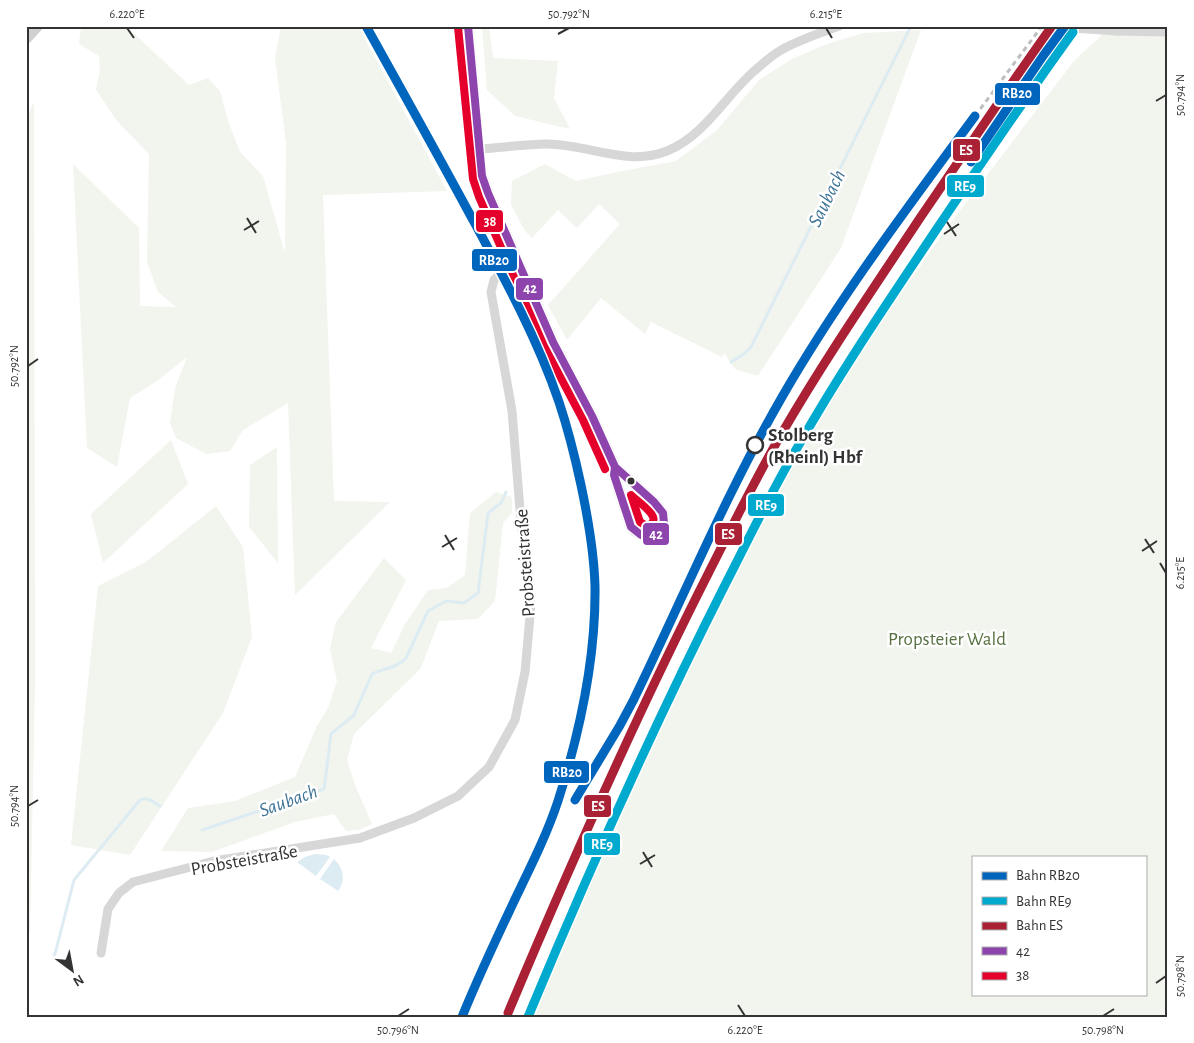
<svg xmlns="http://www.w3.org/2000/svg" width="1194" height="1043" viewBox="0 0 1194 1043" font-family="'Alegreya Sans',sans-serif">
<rect width="100%" height="100%" fill="#fff"/>
<!-- green -->
<path fill="#f1f5ed" fill-rule="evenodd" d="M81 26H126L189 85 208 78 220 91 228 121 240 152 263 176 285 253 286 143 275 58 281 26H358L447 191 323 195 334 501 390 502 295 595 288 403 243 430 230 451 206 454 176 438 170 423 175 388 187 357 157 381 130 398 117 467 87 448 73 164 139 228 140 306 176 307 158 292 147 262 149 154 117 121 96 90 100 71 99 56 79 44Z
M482 26H489L493 58 558 61 554 98 570 129 515 116 487 90Z
M1111 26H1168V1017H526L630 779 725 585 818 411 949 225 1074 61ZM973 857H1145V994H973Z
M921 30 841 248 758 376 735 369 724 353 722 357 651 322 645 334 601 298 567 340 548 305 620 224 599 204 577 228 558 210 532 238 525 231 511 205 512 181 545 164 576 181 622 171 676 161 717 130 759 80 792 59 827 44 864 33Z
M34 102 35 684 30 932 26 928V119Z
M171 440 188 484 103 563 91 514Z
M277 447 278 563 249 527 250 465Z
M496 492 512 497V513L503 523 495 601 478 619 439 621 421 668 354 734 347 760 355 785 372 824 359 830 346 831 334 814 295 822 212 852 161 851 188 808 235 801 295 777 317 726 328 708 337 681 330 649 336 622 384 558 406 580 371 648 391 653 405 624 428 590 447 588 465 575 470 513Z
M216 506 243 547 252 637 223 713 130 855 71 845 98 586 146 562Z"/>
<!-- water -->
<path fill="#ddebf3" d="M315 854 326 855 330 857 316 876 297 862 305 857Z
M334 859C344 869 346 880 338 891L320 879Z"/>
<g fill="none" stroke-linecap="round" stroke-linejoin="round">
<!-- stream -->
<path stroke="#ddebf3" stroke-width="3" d="M731 362 744 354 751 347 911 26
M202 830 324 789 331 734 354 715 372 674C384 668 397 668 406 658L428 611 446 601 464 603 478 593 488 513 501 503 506 492
M54 955 55 954 74 880 140 800C147 796 153 802 160 806"/>
<!-- minor -->
<path stroke="#d7d7d7" stroke-width="9" d="M1117 31 1168 32
M479 149C501 148 524 144 547 144 588 144 627 167 667 151 704 136 724 98 753 72 761 65 773 54 783 49 801 39 821 33 839 26
M101 953 108 909 119 893 133 882 214 861 360 838 414 818 458 796 489 767 515 720 525 672 531 605 521 522 512 411 491 292 494 280 502 272 518 263"/>
<!-- tertiary -->
<path stroke="#d7d7d7" stroke-width="11" d="M468 26 480 161 482 176 488 193 553 342 592 416 615 467 654 502 663 513 664 523 657 534 649 536 641 535 635 531 631 527 614 475 615 467"/>
<!-- secondary -->
<path stroke="#d0d0d0" stroke-width="12" d="M26 38 37 26"/>
<!-- rail -->
<path stroke="#bebebe" stroke-width="3" stroke-dasharray="5 4" stroke-linecap="butt" d="M975 116 1042 26"/>
<!-- minor-bridge -->
<path stroke="#d7d7d7" stroke-width="9" d="M1041 26 1117 31"/>
<defs>
<path id="bus-1" d="M468 26 482 176 488 193 553 342 592 416 615 467
M615 467 654 502 663 513 664 523 657 534 649 536 641 535 631 527 614 475Z"/>
<path id="bus-2" d="M458 27 473 179 479 197 544 346 583 420 605 469
M631 495C636 500 651 510 653 517 655 521 652 522 651 525H645L640 522Z"/>
</defs>
<!-- bus-1 casing -->
<use href="#bus-1" stroke="#fff" stroke-width="11"/>
<!-- bus-2 casing -->
<use href="#bus-2" stroke="#fff" stroke-width="11"/>
<!-- bus-1 -->
<use href="#bus-1" stroke="#8e44ad" stroke-width="8"/>
<!-- bus-2 -->
<use href="#bus-2" stroke="#e4002b" stroke-width="8"/>
<defs>
<path id="rail-1" d="M366 26C400 87 434 148 467 209 501 272 536 335 559 402 568 429 575 457 581 485 588 518 594 552 595 586 596 659 580 732 558 801 547 834 532 864 517 895 498 935 479 975 462 1017
M971 162 1043 56 1065 26
M575 800 619 727 634 699C683 598 726 494 782 397 839 298 908 207 975 116"/>
<path id="rail-2" d="M528 1017C589 870 654 725 726 583 750 536 773 488 800 443 841 371 888 302 934 233 980 165 1025 98 1073 32"/>
<path id="rail-3" d="M508 1013C570 865 635 718 708 574 732 527 755 479 782 433 825 359 873 289 920 218 964 154 1007 89 1052 26"/>
</defs>
<!-- rail-1 casing -->
<use href="#rail-1" stroke="#fff" stroke-width="12"/>
<!-- rail-2 casing -->
<use href="#rail-2" stroke="#fff" stroke-width="12"/>
<!-- rail-3 casing -->
<use href="#rail-3" stroke="#fff" stroke-width="12"/>
<!-- rail-1 -->
<use href="#rail-1" stroke="#0065bd" stroke-width="9"/>
<!-- rail-2 -->
<use href="#rail-2" stroke="#00a9ce" stroke-width="9"/>
<!-- rail-3 -->
<use href="#rail-3" stroke="#aa2135" stroke-width="9"/>
</g>
<!-- ticks -->
<path fill="none" stroke="#333" stroke-width="2" d="M127 28 134 38M826 28 832 38M558 34 569 28M1156 101 1166 95M247 218 256 233M947 222 956 236M244 230 259 221M944 234 959 224M28 366 38 359M445 535 454 550M1145 539 1154 553M442 547 457 538M1142 551 1157 541M1160 563 1166 573M28 806 38 800M643 852 652 867M640 864 655 855M1156 983 1166 976M738 1005 745 1016M398 1016 409 1009M1103 1016 1114 1009"/>
<!-- markers -->
<circle fill="#fff" stroke="#333" stroke-width="2.5" cx="755" cy="445" r="8"/>
<circle fill="#333" stroke="#fff" stroke-width="2" cx="631" cy="481" r="4.5"/>
<g text-anchor="middle" stroke-width="5" stroke-linejoin="round" paint-order="stroke">
<!-- stop labels -->
<g font-size="19" font-weight="bold" fill="#333" stroke="#fff" text-anchor="start">
<text x="768" y="441">Stolberg<tspan x="768" dy="22">(Rheinl) Hbf</tspan></text>
</g>
<!-- street labels -->
<g font-size="19" fill="#333" stroke="#fff">
<text transform="translate(524 563) rotate(-94)" y="7">Probsteistraße</text>
<text transform="translate(244 859) rotate(-10)" y="7">Probsteistraße</text>
</g>
<!-- park labels -->
<g font-size="19" fill="#56703f" stroke="#fff">
<text x="947" y="645">Propsteier Wald</text>
</g>
<!-- water labels -->
<g font-size="20" font-style="italic" fill="#3f7597" stroke="#fff">
<text transform="translate(826 198) rotate(-64)" y="7">Saubach</text>
<text transform="translate(288 800) rotate(-20)" y="7">Saubach</text>
</g>
</g>
<g stroke="#fff" stroke-width="2">
<rect x="994" y="82" width="47" height="24" rx="5" fill="#0065bd"/>
<rect x="952" y="138" width="29" height="24" rx="5" fill="#aa2135"/>
<rect x="946" y="174" width="39" height="24" rx="5" fill="#00a9ce"/>
<rect x="475" y="209" width="29" height="24" rx="5" fill="#e4002b"/>
<rect x="471" y="248" width="47" height="24" rx="5" fill="#0065bd"/>
<rect x="515" y="277" width="29" height="24" rx="5" fill="#8e44ad"/>
<rect x="747" y="493" width="38" height="24" rx="5" fill="#00a9ce"/>
<rect x="714" y="522" width="29" height="24" rx="5" fill="#aa2135"/>
<rect x="642" y="522" width="28" height="24" rx="5" fill="#8e44ad"/>
<rect x="543" y="760" width="47" height="24" rx="5" fill="#0065bd"/>
<rect x="583" y="794" width="29" height="24" rx="5" fill="#aa2135"/>
<rect x="583" y="832" width="38" height="24" rx="5" fill="#00a9ce"/>
</g>
<g font-size="14" text-anchor="middle" font-weight="bold" fill="#fff">
<text x="1017" y="98">RB20</text>
<text x="966" y="155">ES</text>
<text x="965" y="191">RE9</text>
<text x="490" y="226">38</text>
<text x="494" y="265">RB20</text>
<text x="530" y="293">42</text>
<text x="766" y="510">RE9</text>
<text x="728" y="539">ES</text>
<text x="656" y="539">42</text>
<text x="567" y="777">RB20</text>
<text x="598" y="811">ES</text>
<text x="602" y="849">RE9</text>
</g>
<!-- border -->
<rect width="1194" height="1043" fill="none" stroke="#ffffff" stroke-width="55"/>
<!-- legend -->
<rect x="972" y="856" width="175" height="140" fill="#ffffff" stroke="#adadad"/>
<rect x="982" y="872" width="25" height="8" fill="#0065bd" stroke="#adadad"/>
<text x="1016" y="880" font-size="15" fill="#333333">Bahn RB20</text>
<rect x="982" y="897" width="25" height="8" fill="#00a9ce" stroke="#adadad"/>
<text x="1016" y="906" font-size="15" fill="#333333">Bahn RE9</text>
<rect x="982" y="922" width="25" height="8" fill="#aa2135" stroke="#adadad"/>
<text x="1016" y="930" font-size="15" fill="#333333">Bahn ES</text>
<rect x="982" y="947" width="25" height="8" fill="#8e44ad" stroke="#adadad"/>
<text x="1016" y="956" font-size="15" fill="#333333">42</text>
<rect x="982" y="972" width="25" height="8" fill="#e4002b" stroke="#adadad"/>
<text x="1016" y="980" font-size="15" fill="#333333">38</text>
<!-- north arrow -->
<g transform="translate(72 970) rotate(148)" stroke="#ffffff" stroke-width="4" paint-order="stroke">
<path d="M0-4L9 19L0 12L-9 19Z" fill="#333333"/>
<text y="-8" font-size="14" font-weight="bold" text-anchor="middle" fill="#333333">N</text>
</g>
<rect x="28" y="28" width="1138" height="988" fill="none" stroke="#333" stroke-width="2"/>
<g font-size="12" text-anchor="middle" fill="#333">
<text x="127" y="18">6.220°E</text>
<text x="569" y="18">50.792°N</text>
<text x="826" y="18">6.215°E</text>
<text transform="translate(1180 95) rotate(-90)" y="4">50.794°N</text>
<text transform="translate(14 366) rotate(-90)" y="4">50.792°N</text>
<text transform="translate(1180 573) rotate(-90)" y="4">6.215°E</text>
<text transform="translate(14 806) rotate(-90)" y="4">50.794°N</text>
<text transform="translate(1180 976) rotate(-90)" y="4">50.798°N</text>
<text x="398" y="1034">50.796°N</text>
<text x="745" y="1034">6.220°E</text>
<text x="1103" y="1034">50.798°N</text>
</g>
</svg>
